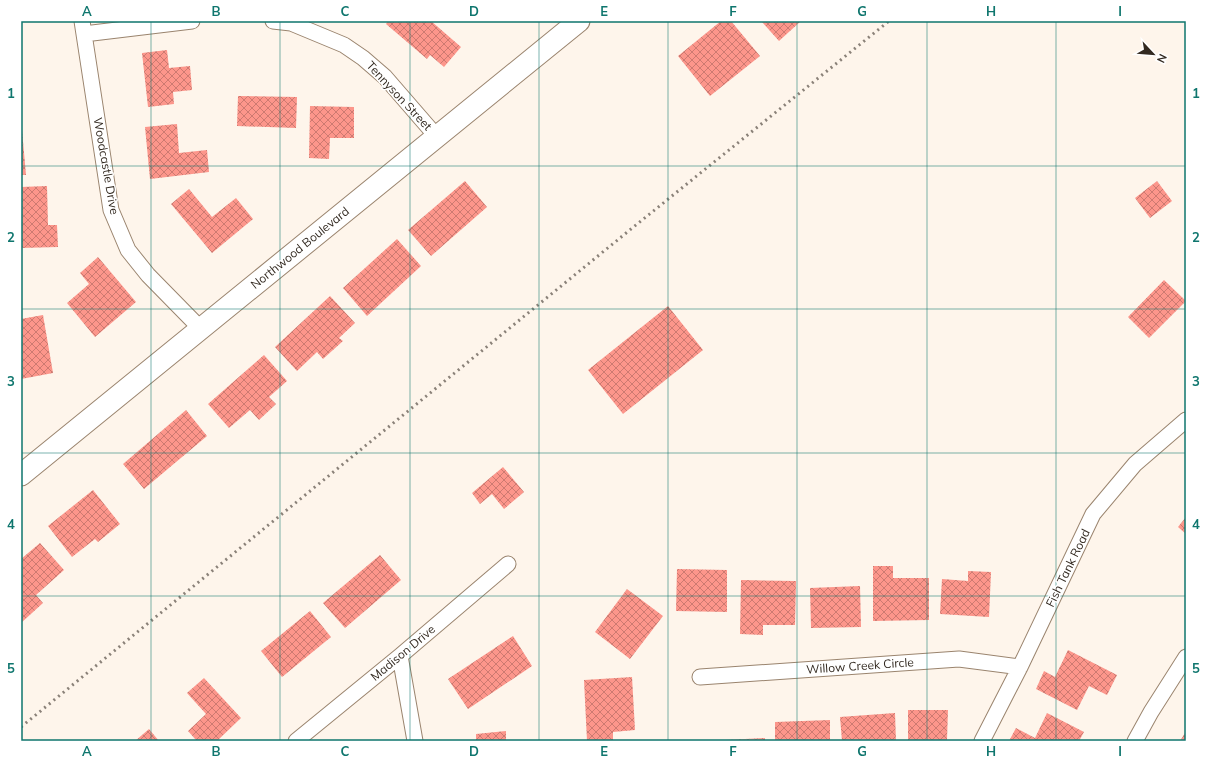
<svg xmlns="http://www.w3.org/2000/svg" width="1207" height="762" viewBox="0 0 1207 762" font-family="Mulish,sans-serif">
<defs>
<pattern id="building-cross-hatch" width="8" height="8" patternUnits="userSpaceOnUse"><rect width="8" height="8" fill="#fc968b"/><path d="M0 0l8 8M0 8l8-8" fill="none" stroke="#cd7a71"/></pattern>
</defs>
<rect width="100%" height="100%" fill="#fef5eb"/>
<!-- building -->
<path fill="url(#building-cross-hatch)" d="M388 21H431L461 47 444 67 430 55 427 59 386 24Z
M721 21H731L760 56 710 96 678 56Z
M761 21H801L779 41Z
M167 50 169 68 190 66 192 90 173 92 174 104 148 107 142 53Z
M238 96 297 97 296 128 237 126Z
M310 106 354 107V138H330L329 159 309 158Z
M177 124 179 153 207 150 209 172 150 179 145 127Z
M21 130H22L26 175H21Z
M465 181 487 207 431 256 408 230Z
M1157 181 1172 201 1150 218 1135 198Z
M47 186 48 225H57L58 247 21 248V187Z
M189 189 212 217 236 198 253 219 212 253 171 204Z
M397 239 421 266 367 316 343 288Z
M98 257 136 302 95 337 67 303 89 284 80 273Z
M1164 280 1186 301 1149 338 1128 317Z
M330 296 355 323 339 338 343 341 323 359 317 352 297 371 275 347Z
M668 306 703 350 623 414 588 370Z
M43 315 53 373 21 379V319Z
M264 355 287 381 269 397 276 404 259 420 250 410 229 428 208 404Z
M186 410 207 436 144 489 123 464Z
M503 467 524 492 504 509 492 494 480 504 472 493Z
M93 490 120 524 98 542 95 539 72 557 48 526Z
M1186 517V534L1178 527Z
M40 543 64 570 36 595 43 603 21 623V559Z
M380 555 401 580 345 628 323 603Z
M873 566H893V578H929V620L873 621Z
M677 569 727 570V612L676 611Z
M968 571 991 572 989 617 940 614 942 579 968 581Z
M741 580 796 581 795 625H763V635L740 634Z
M860 586 861 627 811 628 810 588Z
M627 589 663 616 630 659 595 632Z
M310 611 331 637 282 677 261 651Z
M513 636 532 666 468 709 448 679Z
M1068 650 1117 675 1107 695 1089 686 1077 710 1036 689 1044 671 1055 677Z
M632 677 635 730 613 732V741H587L584 680Z
M204 678 241 718 217 741H197L188 731 206 714 187 693Z
M908 710H948L947 740 908 741Z
M895 713 896 741H842L840 717Z
M1047 713 1084 732 1079 741H1009L1016 728 1035 738Z
M830 720V741H775V722Z
M149 729 159 741H135Z
M506 731V741H476V734Z
M1185 733 1186 734V741H1180Z
M765 738V741H726V740Z"/>
<g fill="none" stroke-linecap="round" stroke-linejoin="round">
<defs>
<path id="street" d="M82 21 111 210 128 250 148 275 201 329
M273 21 291 23 344 45 363 58 385 77 437 137
M84 34 192 21
M400 656 415 741
M700 677 959 659 1020 667
M296 741 400 656 508 564
M982 741 1020 667 1093 514 1135 464 1186 420
M1135 741 1151 712 1186 657"/>
<path id="secondary" d="M21 475 579 21"/>
</defs>
<!-- street casing -->
<use href="#street" stroke="#9a846e" stroke-width="17"/>
<!-- secondary casing -->
<use href="#secondary" stroke="#9a846e" stroke-width="23"/>
<!-- street -->
<use href="#street" stroke="#fff" stroke-width="15"/>
<!-- secondary -->
<use href="#secondary" stroke="#fff" stroke-width="21"/>
<!-- rail -->
<path stroke="#8a8178" stroke-width="3" stroke-dasharray="2 4" stroke-linecap="butt" d="M21 727 631 229 889 21"/>
</g>
<!-- grid -->
<path fill="none" stroke="#0f766e" stroke-width="1" stroke-opacity="0.55" d="M151 21V741M280 21V741M410 21V741M539 21V741M668 21V741M797 21V741M927 21V741M1056 21V741M21 166H1186M21 309H1186M21 453H1186M21 596H1186"/>
<g text-anchor="middle" stroke-width="3" stroke-linejoin="round" paint-order="stroke">
<!-- street labels -->
<g font-size="12" fill="#322920" stroke="#fff">
<text transform="translate(399 96) rotate(47)" y="4">Tennyson Street</text>
<text transform="translate(106 166) rotate(80)" y="4">Woodcastle Drive</text>
<text transform="translate(300 248) rotate(-39)" y="4">Northwood Boulevard</text>
<text transform="translate(1068 568) rotate(-64)" y="4">Fish Tank Road</text>
<text transform="translate(403 653) rotate(-40)" y="4">Madison Drive</text>
<text transform="translate(860 666) rotate(-4)" y="4">Willow Creek Circle</text>
</g>
</g>
<!-- border -->
<rect width="1207" height="762" fill="none" stroke="#ffffff" stroke-width="44"/>
<!-- north arrow -->
<g transform="translate(1153 54) rotate(116)" stroke="#ffffff" stroke-width="3" paint-order="stroke">
<path d="M0-3L7 15L0 10L-7 15Z" fill="#322920"/>
<text y="-6" font-size="11" font-weight="bold" text-anchor="middle" fill="#322920">N</text>
</g>
<rect x="22" y="22" width="1163" height="718" fill="none" stroke="#0f766e" stroke-width="1.5"/>
<g font-size="13" text-anchor="middle" font-weight="bold" fill="#0f766e">
<text x="87" y="16">A</text>
<text x="216" y="16">B</text>
<text x="345" y="16">C</text>
<text x="474" y="16">D</text>
<text x="604" y="16">E</text>
<text x="733" y="16">F</text>
<text x="862" y="16">G</text>
<text x="991" y="16">H</text>
<text x="1120" y="16">I</text>
<text x="11" y="98">1</text>
<text x="1196" y="98">1</text>
<text x="11" y="242">2</text>
<text x="1196" y="242">2</text>
<text x="11" y="386">3</text>
<text x="1196" y="386">3</text>
<text x="11" y="529">4</text>
<text x="1196" y="529">4</text>
<text x="11" y="673">5</text>
<text x="1196" y="673">5</text>
<text x="87" y="756">A</text>
<text x="216" y="756">B</text>
<text x="345" y="756">C</text>
<text x="474" y="756">D</text>
<text x="604" y="756">E</text>
<text x="733" y="756">F</text>
<text x="862" y="756">G</text>
<text x="991" y="756">H</text>
<text x="1120" y="756">I</text>
</g>
</svg>
